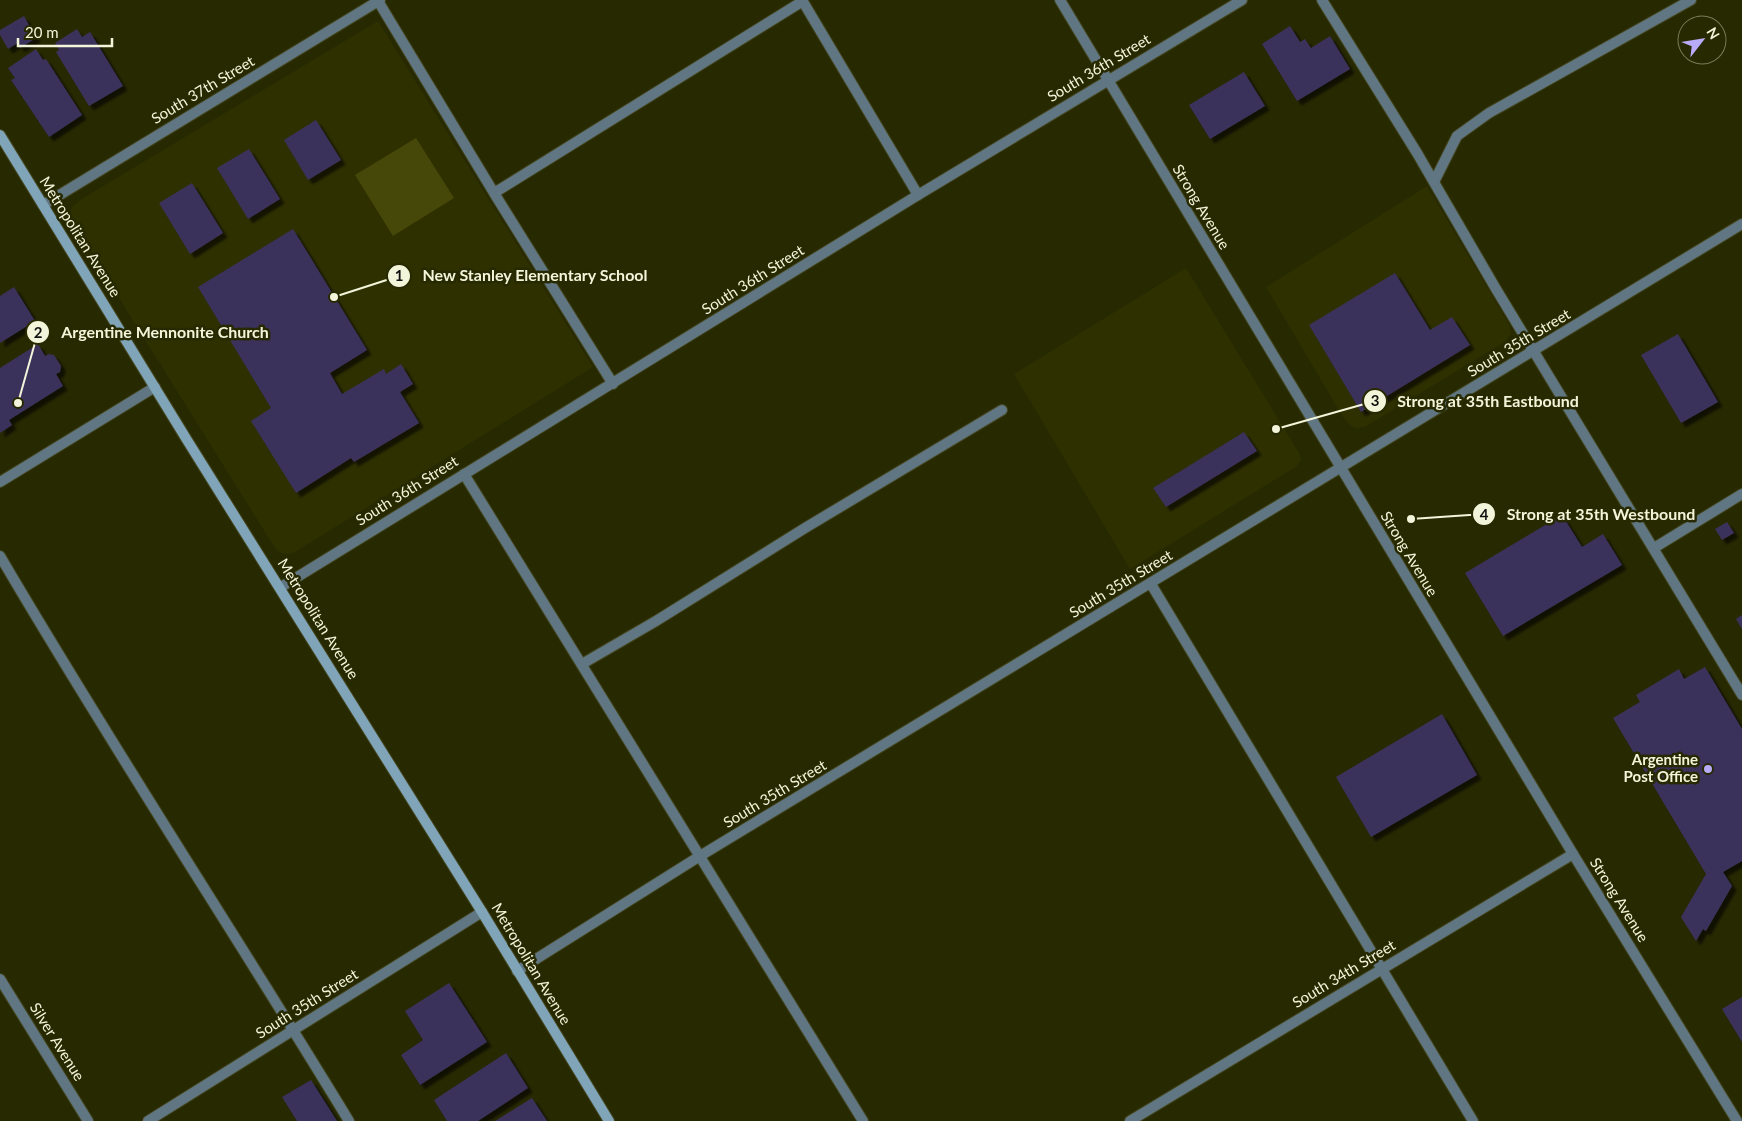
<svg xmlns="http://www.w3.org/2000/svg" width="1742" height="1121" viewBox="0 0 1742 1121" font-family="Lato,sans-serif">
<defs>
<filter id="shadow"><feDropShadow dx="4.5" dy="4.5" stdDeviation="1" flood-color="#0009"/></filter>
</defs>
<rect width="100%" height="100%" fill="#272901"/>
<!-- built -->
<path fill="#2f3000" d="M378 21 593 367 295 552 287 554 281 553 275 548 74 226 69 214 73 206 80 200Z
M1427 186 1510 326 1511 333 1506 341 1365 427 1356 428 1350 425 1343 417 1266 287Z
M1186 268 1299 453 1301 460 1297 466 1130 569 1014 374Z"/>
<!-- green -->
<path fill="#464809" d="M416 138 454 198 393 236 355 175Z"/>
<!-- building -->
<path fill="#3b325c" filter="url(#shadow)" d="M24 16 36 38 20 48 18 43 8 49 0 35V30Z
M1290 26 1300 42 1305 39 1311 48 1330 36 1350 69 1297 101 1262 44Z
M77 29 82 37 90 32 123 86 89 106 56 52 59 50 55 43Z
M36 49 43 60 46 59 82 115 49 137 11 80 15 78 8 68Z
M1244 72 1265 106 1210 139 1189 105Z
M316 120 341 160 308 180 284 140Z
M249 149 280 199 248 219 217 168Z
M192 183 223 233 190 254 159 203Z
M293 229 367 350 330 373 342 394 384 369 386 374 401 364 413 384 400 392 419 423 354 462 351 458 296 493 251 421 271 408 198 287Z
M1395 273 1430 330 1452 317 1470 345 1361 412 1309 325Z
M14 287 35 321 0 343V296Z
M1678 334 1718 402 1681 423 1641 355Z
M38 344 45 356 49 354 54 355 61 366 60 372 56 374 63 386 9 420 12 425 0 433V368Z
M1244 432 1257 451 1166 507 1153 488Z
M1562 515 1582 547 1603 534 1622 565 1503 636 1465 573Z
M1727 522 1734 533 1722 540 1715 529Z
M1742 615V629L1736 619Z
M1705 667 1742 729V861L1723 872 1732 886 1706 931 1703 929 1696 941 1681 917 1706 874 1613 718 1640 702 1636 695 1679 669 1684 679Z
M1442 714 1477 775 1371 837 1336 777Z
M449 983 487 1042 420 1085 401 1055 423 1040 405 1011Z
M1742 997V1042L1722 1009Z
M506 1053 528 1088 478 1121H447L434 1100Z
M311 1080 337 1121H297L282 1097Z
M532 1098 547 1121H495Z"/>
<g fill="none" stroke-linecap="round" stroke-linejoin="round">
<defs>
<path id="service" d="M802 0 918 195
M1322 0 1417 153 1496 289 1742 695
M378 1 494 193 803 1
M1434 182 1457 136 1489 113 1691 0
M494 193 613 384
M464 474 863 1121
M1654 548 1742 494
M0 556C112 747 234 932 349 1121
M1151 584 1473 1121
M582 664 656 621 805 528 1002 410"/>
<path id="minor" d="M43 205 380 0
M0 482 155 387
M281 587 918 195 1242 0
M517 971 700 856 1742 224
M0 979 88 1121
M148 1121 482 912
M1130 1121 1573 854"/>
<path id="tertiary" d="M1060 0 1573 854 1737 1121"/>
<path id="secondary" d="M0 135 187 440 482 912 609 1121"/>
</defs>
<!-- service casing -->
<use href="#service" stroke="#44461f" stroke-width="12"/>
<!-- minor casing -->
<use href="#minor" stroke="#44461f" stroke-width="12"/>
<!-- tertiary casing -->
<use href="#tertiary" stroke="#44461f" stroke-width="12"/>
<!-- secondary casing -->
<use href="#secondary" stroke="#44461f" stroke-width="12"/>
<!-- service -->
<use href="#service" stroke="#607783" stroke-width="10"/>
<!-- minor -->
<use href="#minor" stroke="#607783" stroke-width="10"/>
<!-- tertiary -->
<use href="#tertiary" stroke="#607783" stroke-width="10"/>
<!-- secondary -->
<use href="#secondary" stroke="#80a5b8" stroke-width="10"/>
</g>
<!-- markers -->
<circle fill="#b8abf7" stroke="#272901" stroke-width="2" cx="1708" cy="769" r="5"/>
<g text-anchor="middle" stroke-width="5" stroke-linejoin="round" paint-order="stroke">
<!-- street labels -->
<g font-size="15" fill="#f3f5da" stroke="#272901">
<text transform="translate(1099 68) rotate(-31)" y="5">South 36th Street</text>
<text transform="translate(203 90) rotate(-31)" y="5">South 37th Street</text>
<text transform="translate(1201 207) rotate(59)" y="5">Strong Avenue</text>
<text transform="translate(80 237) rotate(58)" y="5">Metropolitan Avenue</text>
<text transform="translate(753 280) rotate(-32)" y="5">South 36th Street</text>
<text transform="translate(1519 343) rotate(-31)" y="5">South 35th Street</text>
<text transform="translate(407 491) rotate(-32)" y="5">South 36th Street</text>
<text transform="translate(1409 554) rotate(59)" y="5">Strong Avenue</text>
<text transform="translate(1121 584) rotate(-31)" y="5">South 35th Street</text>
<text transform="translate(318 619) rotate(58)" y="5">Metropolitan Avenue</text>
<text transform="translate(775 794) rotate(-31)" y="5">South 35th Street</text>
<text transform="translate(1619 900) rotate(58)" y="5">Strong Avenue</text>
<text transform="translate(531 964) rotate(59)" y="5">Metropolitan Avenue</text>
<text transform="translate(1344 974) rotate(-31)" y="5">South 34th Street</text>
<text transform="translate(307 1004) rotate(-32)" y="5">South 35th Street</text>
<text transform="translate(57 1042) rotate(58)" y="5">Silver Avenue</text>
</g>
<!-- poi labels -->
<g font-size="15" font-weight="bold" fill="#f3f5da" stroke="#272901" text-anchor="end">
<text x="1698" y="765">Argentine<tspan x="1698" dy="17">Post Office</tspan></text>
</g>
</g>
<!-- callouts -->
<path fill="none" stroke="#f3f5da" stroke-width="2" d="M334 297L399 276M18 403L38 332M1276 429L1375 401M1411 519L1484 514"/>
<g fill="#f3f5da" stroke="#272901" stroke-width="2">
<circle cx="334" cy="297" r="5"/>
<circle cx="18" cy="403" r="5"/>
<circle cx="1276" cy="429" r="5"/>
<circle cx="1411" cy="519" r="5"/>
<circle cx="399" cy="276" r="12"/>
<circle cx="38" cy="332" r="12"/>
<circle cx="1375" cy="401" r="12"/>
<circle cx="1484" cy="514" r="12"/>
</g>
<g font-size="15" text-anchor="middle" font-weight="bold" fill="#111">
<text x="399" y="281">1</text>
<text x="38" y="338">2</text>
<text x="1375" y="406">3</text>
<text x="1484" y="520">4</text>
</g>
<g font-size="16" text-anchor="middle" font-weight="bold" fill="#f3f5da" stroke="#272901" stroke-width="5" stroke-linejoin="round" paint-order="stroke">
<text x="535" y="281">New Stanley Elementary School</text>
<text x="165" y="338">Argentine Mennonite Church</text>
<text x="1488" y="407">Strong at 35th Eastbound</text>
<text x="1601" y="520">Strong at 35th Westbound</text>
</g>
<!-- north arrow -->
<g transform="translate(1702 40) rotate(59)"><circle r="24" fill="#272901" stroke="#797b58"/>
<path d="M0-4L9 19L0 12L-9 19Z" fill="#b8abf7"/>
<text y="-8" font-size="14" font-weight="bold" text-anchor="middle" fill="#f3f5da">N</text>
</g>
<!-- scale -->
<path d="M18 38v8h94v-8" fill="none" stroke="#f3f5da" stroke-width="2.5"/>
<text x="25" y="38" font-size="15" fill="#f3f5da" stroke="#272901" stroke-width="4" paint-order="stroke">20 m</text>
</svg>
